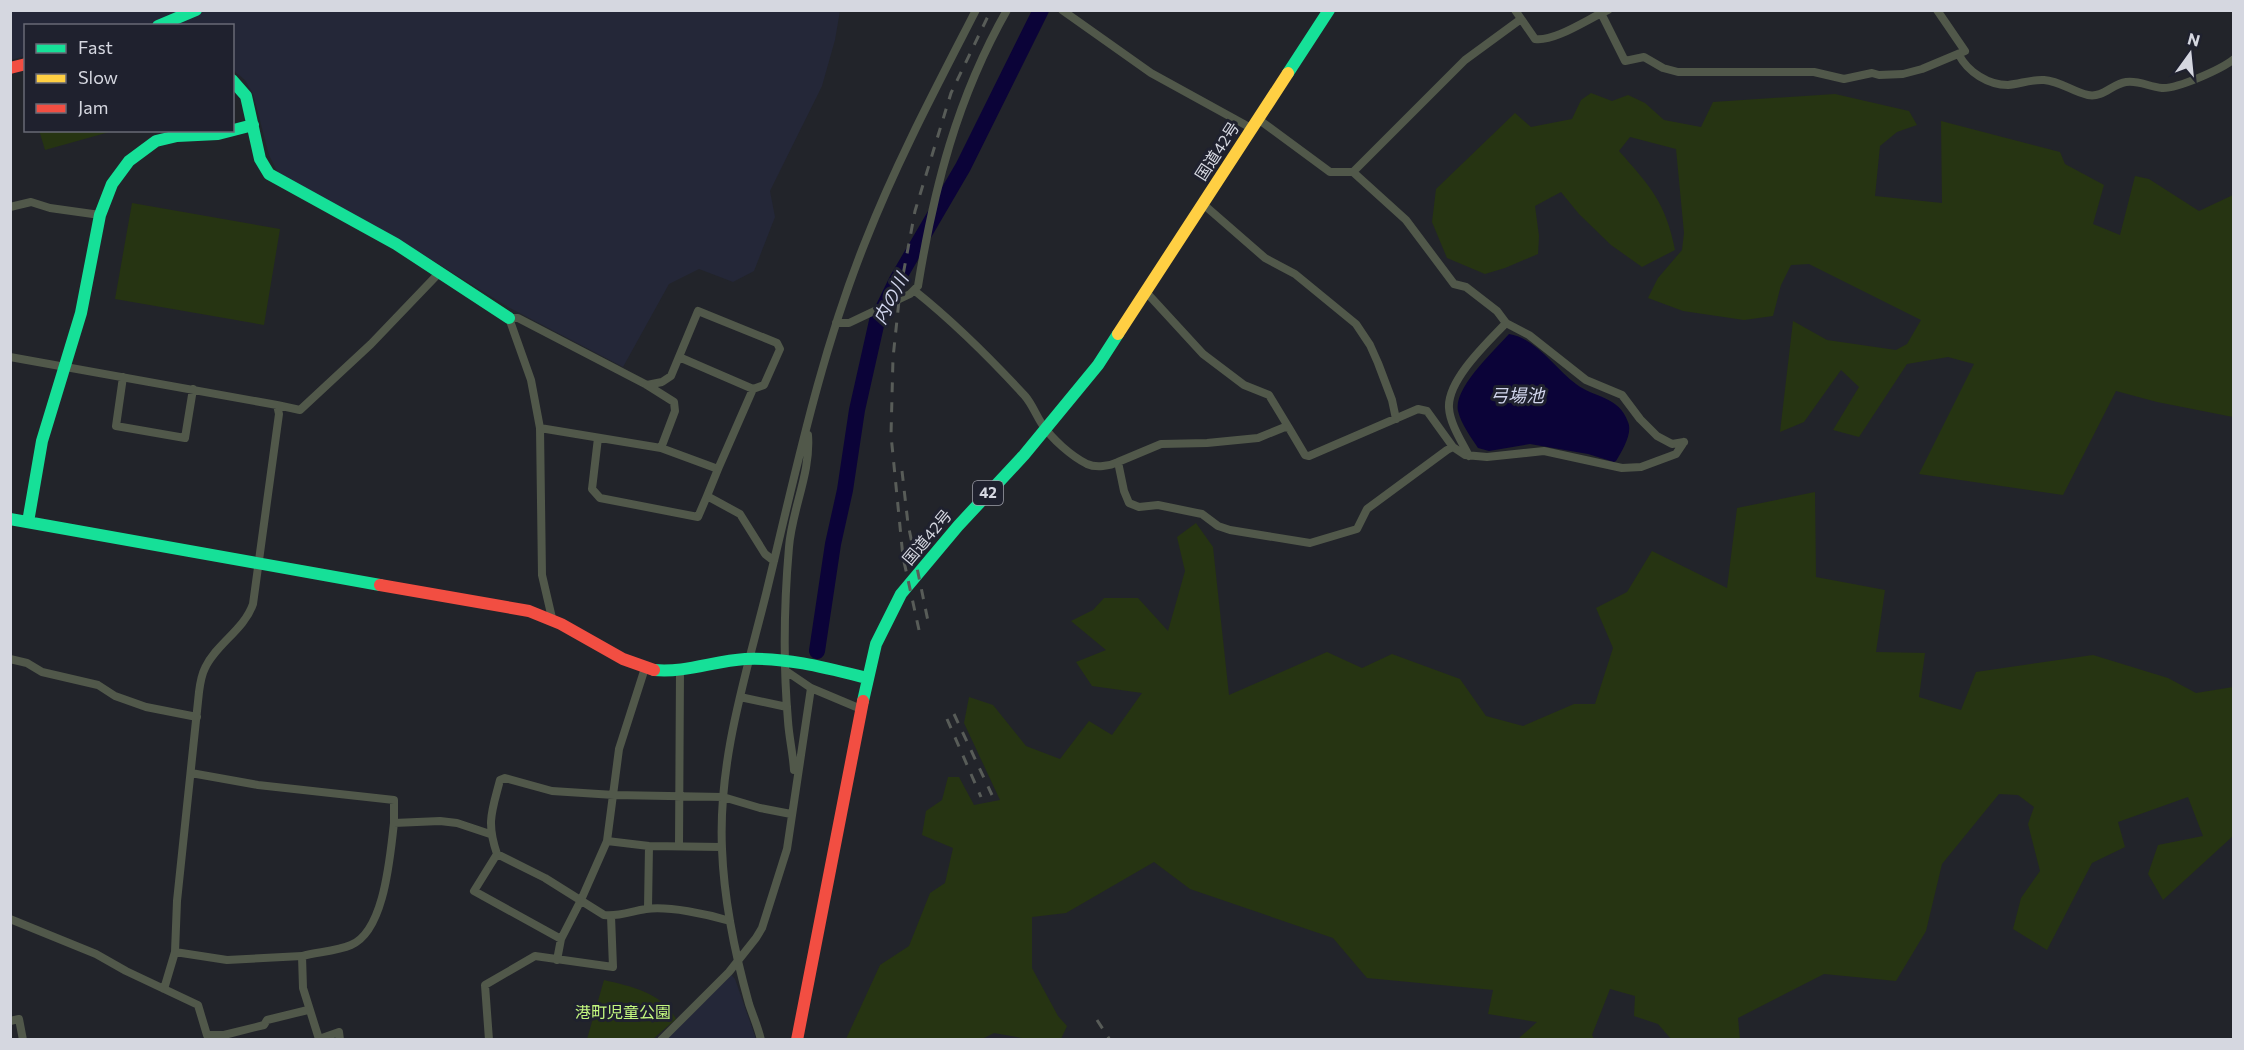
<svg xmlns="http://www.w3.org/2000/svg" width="2244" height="1050" viewBox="0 0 2244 1050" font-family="Commissioner,'Noto Sans JP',sans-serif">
<rect width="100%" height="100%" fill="#22242a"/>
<!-- built -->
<path fill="#242738" d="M11 11H840L835 40 822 86 770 191 775 217 754 271 733 282 699 269 669 284 623 367 508 307 406 244 278 173 269 155 253 94 245 80 233 70 232 26H26L25 56 11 60Z
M729 972 735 979 756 1039 661 1040Z"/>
<!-- green -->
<path fill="#263412" d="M1591 93 1612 101 1628 95 1645 103 1664 120 1701 127 1713 102 1835 94 1909 111 1917 125 1897 132 1880 146 1875 196 1942 203 1941 121 2060 152 2065 164 2104 185 2093 224 2120 235 2135 176 2149 179 2199 211 2233 195V417L2157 402 2116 391 2063 495 1919 474 1974 364 1948 357 1907 364 1859 437 1833 430 1859 387 1841 370 1804 422 1780 432 1793 321 1827 340 1896 350 1907 344 1921 320 1809 264 1791 265 1781 285 1773 316 1744 320 1683 311 1648 298 1658 278 1682 250 1684 233 1676 149 1630 137 1619 151C1650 186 1666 203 1675 250L1642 267 1611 245 1579 214 1561 192 1535 206 1539 236 1538 254 1505 268 1485 274 1447 258 1432 222 1436 189 1515 113 1531 127 1572 119 1581 100Z
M39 130H113V131L45 150Z
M132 203 280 229 264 325 115 299Z
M1815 492 1816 577 1885 590 1876 652 1925 653 1919 697 1961 710 1976 672 2093 655 2168 678 2196 693 2233 687V836L2163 900 2148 874 2158 845 2203 836 2188 797 2118 822 2125 847 2092 863 2047 950 2013 929 2021 898 2040 871 2028 824 2034 807 2018 795 1999 794 1942 864 1926 931 1896 981 1824 974 1738 1018 1740 1040 1671 1039 1658 1024 1634 1016 1635 996 1610 989 1592 1035 1594 1039H1518L1537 1022 1488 1014 1493 990 1367 978 1333 938 1190 889 1154 862 1066 913 1032 917V968L1058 1016 1067 1026 1061 1039H1028L994 1033 980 1040 846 1039 880 965 909 946 930 893 945 883 953 848 922 835 926 811 942 800 948 777H959L974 805 1000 800 964 723 969 697 993 705 1026 746 1060 759 1089 721 1112 735 1142 693 1092 686 1076 662 1106 650 1071 621 1093 610 1104 598H1138L1168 631 1185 571 1177 537 1196 523 1213 547 1229 695 1327 652 1362 668 1392 654 1460 679 1486 716 1523 726 1574 704H1595L1613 648 1596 608 1627 592 1652 551 1727 588 1737 508Z
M604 980C630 986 663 993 676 1019L653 1039H587Z"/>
<!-- water -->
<path fill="#0b0338" d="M1509 334C1536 338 1555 369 1576 384 1594 398 1619 396 1628 422 1633 433 1622 451 1616 461L1614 462 1588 454 1530 444 1489 451 1478 448C1471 437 1461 424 1458 411 1453 388 1495 350 1509 334Z"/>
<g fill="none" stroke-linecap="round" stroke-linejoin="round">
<!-- river -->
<path stroke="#0b0338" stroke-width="16" d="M817 651 833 544 845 490 857 410 877 321 897 280 963 167 1041 10"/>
<!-- street -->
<path stroke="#51584a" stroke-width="8" d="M1062 10 1151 73 1251 128
M1515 10 1535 39C1555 42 1589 18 1608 10
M1601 13 1625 61 1644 57 1663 68 1678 72H1814L1844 79 1872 73 1879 75 1903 74 1922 69 1965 51 1937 10
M1959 55C1968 72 1988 85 2008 85 2020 84 2032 79 2044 80 2060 81 2073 92 2088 95 2103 98 2112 84 2126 82 2139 80 2149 87 2162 88 2177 89 2222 69 2234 59
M1258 119 1330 172H1353L1465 60 1521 19
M1353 172 1406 220 1454 284 1466 287 1497 311 1506 323 1529 335 1586 380 1622 395 1640 419 1657 436 1672 444 1684 442
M1203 204 1265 258 1295 274 1356 324 1370 345 1378 363 1392 400 1396 419
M10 207 31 202 50 208 100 215
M915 291C955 323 991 359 1025 396 1032 404 1036 415 1042 424 1052 439 1071 456 1087 464 1096 468 1110 466 1118 462L1124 491 1129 503 1139 507 1158 505 1202 514 1218 526 1230 530 1310 543 1357 529 1367 509 1447 450 1453 447 1465 455 1487 457 1544 451 1622 468 1641 467 1676 454 1684 442
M1146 292 1203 354 1244 385 1269 395 1289 428
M836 323H849L910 294 918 286C934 188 957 98 1007 10
M10 357 277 405 279 414 253 604C244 630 216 644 205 668 201 676 200 684 199 692L177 901 175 952 227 960 302 956
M679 357 753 389
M123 377 116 426 185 438 193 389
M647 385 662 382 671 376 698 311 777 343 780 349 764 385 753 389 718 469
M277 405 300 410 371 344 440 272
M540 428 661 448
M598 438 592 489 600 498 698 517 707 496
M1469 456C1462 442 1450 424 1449 408 1447 380 1488 342 1506 323
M1118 462 1161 444 1207 443 1258 438 1285 427 1289 428 1305 455 1309 456 1418 409 1427 411 1453 447
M552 618 542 575 540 428 531 380 509 318H518L647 385 674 402 675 411 661 448 718 469 707 496 740 514 765 554 774 561
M10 659 27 663 42 672 98 685 115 696 146 707 197 717
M786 671 811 688 861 709
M740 697 787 707
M794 770C793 754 789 737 788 721 783 663 784 604 789 547 792 509 811 473 808 435
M191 773 258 785 394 800V823L440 821 457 823 490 834
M607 841 649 846 722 847
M679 846 680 671
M497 854 474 891 561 939
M648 908 649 846
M10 919 96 954 126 971 198 1005 207 1035H224L264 1025 267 1020 308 1010
M730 921C707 914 669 906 646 909 632 911 618 917 604 915L545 878 497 854C486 822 492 811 500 780L505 778 552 791 614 795 723 797 760 808 791 814
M557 960 561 939 581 900 607 841 619 749 645 668
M164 989 175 952
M10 1021 19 1019 23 1040
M340 1040 339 1032 319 1039 303 988 302 956C317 952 337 951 351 945 385 931 390 855 394 823
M489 1040 485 985 535 956 613 967 611 916
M661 1040 729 972 756 938 762 928 787 849 811 688
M761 1040C758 1027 753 1016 749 1004 735 954 724 901 722 849 718 762 745 678 766 594 795 475 820 354 866 240 897 161 937 86 976 10"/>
<!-- fast -->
<path stroke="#16e098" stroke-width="12" d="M158 26 196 10
M1288 73 1329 10
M232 80 246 96 260 159 269 174 396 244 509 318
M10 519 380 585
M28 522 42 441 81 313 100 215 112 184 129 161 156 141 177 136 218 134 253 125
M654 670C685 673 714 661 745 659 786 657 827 668 867 678
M863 701 876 644 901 594 958 526 1024 455 1098 365 1118 334"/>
<!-- slow -->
<path stroke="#ffcf43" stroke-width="12" d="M1118 334 1288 73"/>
<!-- jam -->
<path stroke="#f24e42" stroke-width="12" d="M10 68 26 64
M380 585 529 611 561 624 623 659 654 670
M797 1040 863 701"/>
<!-- rail -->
<path stroke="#585c58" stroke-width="3" stroke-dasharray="10 10" stroke-linecap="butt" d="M902 471 908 524 929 626
M919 630 903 557 891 435 893 358 900 291 915 211 951 93 991 10
M954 714 992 795
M947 719 981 797
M1097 1020 1110 1040"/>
</g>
<g text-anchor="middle" stroke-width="6" stroke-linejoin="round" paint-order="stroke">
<!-- shield labels -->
<rect fill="#1f212e" stroke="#9ea0ab" stroke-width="1.5" x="973" y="481" width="30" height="24" rx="4.5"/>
<g font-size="15" font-weight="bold" fill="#d5d7e0">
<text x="988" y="498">42</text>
</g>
<!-- street labels -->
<g font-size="16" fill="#d5d7e0" stroke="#1f212e">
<text transform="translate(1217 151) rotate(-57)" y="6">国道42号</text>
<text transform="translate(927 537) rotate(-50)" y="6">国道42号</text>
</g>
<!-- park labels -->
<g font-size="16" fill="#c3f77f" stroke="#1f212e">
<text x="623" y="1018">港町児童公園</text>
</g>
<!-- water labels -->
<g font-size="18" font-style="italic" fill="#d1d5ec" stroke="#1f212e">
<text transform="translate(891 299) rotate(-63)" y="6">内の川</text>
<text x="1517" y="402">弓場池</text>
</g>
</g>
<!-- border -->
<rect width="2244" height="1050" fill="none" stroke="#d5d7e0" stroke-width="24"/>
<!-- legend -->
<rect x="24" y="24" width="210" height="108" fill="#1f212e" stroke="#686a75" stroke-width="1.5"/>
<rect x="36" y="44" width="30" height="9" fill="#16e098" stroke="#686a75" stroke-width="1.5"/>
<text x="78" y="54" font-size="18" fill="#d5d7e0">Fast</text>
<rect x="36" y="74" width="30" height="9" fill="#ffcf43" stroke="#686a75" stroke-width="1.5"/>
<text x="78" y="84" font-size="18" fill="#d5d7e0">Slow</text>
<rect x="36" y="104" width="30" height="9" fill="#f24e42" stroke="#686a75" stroke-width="1.5"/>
<text x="78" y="114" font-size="18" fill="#d5d7e0">Jam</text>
<!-- north arrow -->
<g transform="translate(2190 54) rotate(15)" stroke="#1f212e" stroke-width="4.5" paint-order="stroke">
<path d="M0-4.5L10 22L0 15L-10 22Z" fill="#d5d7e0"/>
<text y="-9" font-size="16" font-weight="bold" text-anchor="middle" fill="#d5d7e0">N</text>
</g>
</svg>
